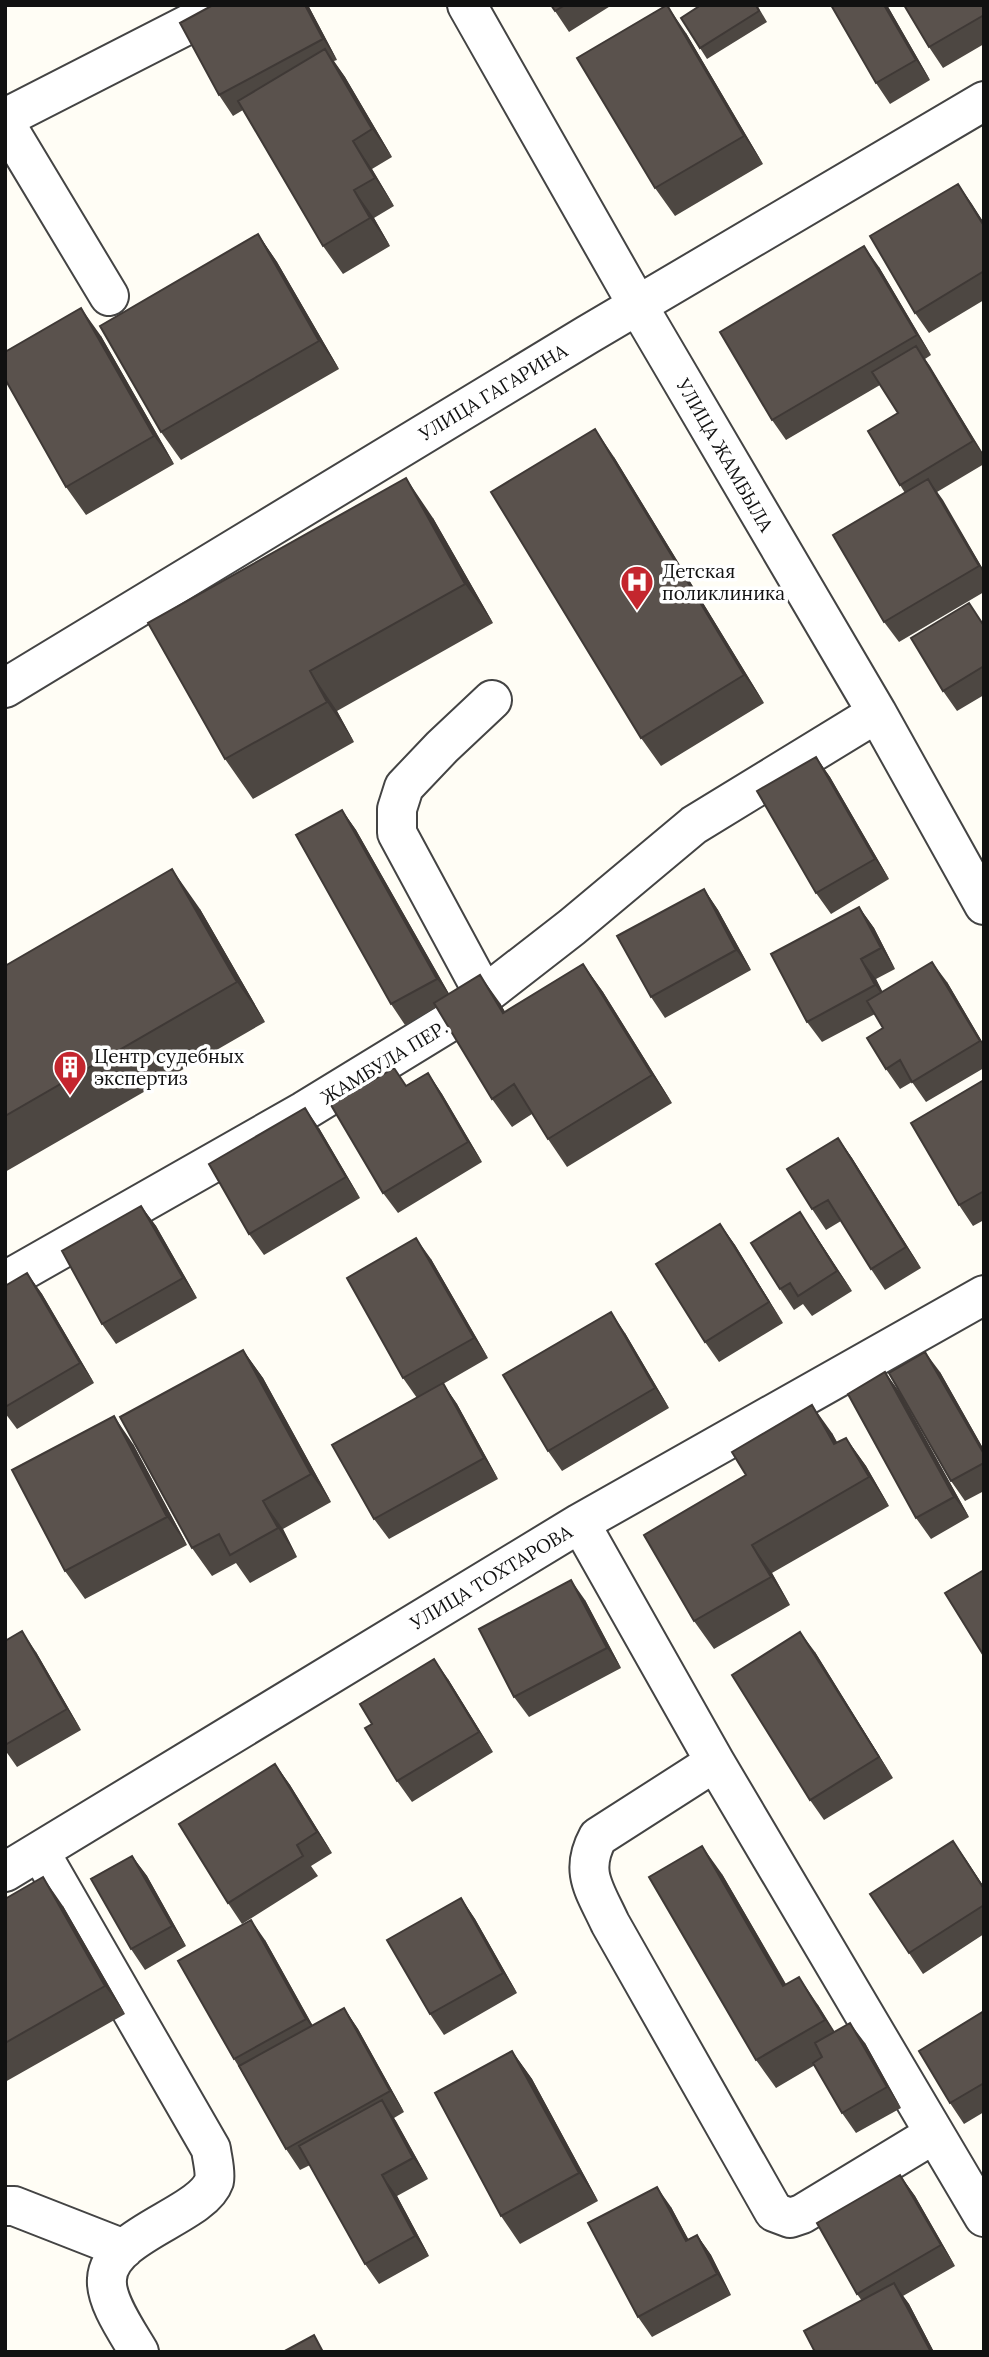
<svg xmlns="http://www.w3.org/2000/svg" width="989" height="2357" viewBox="0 0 989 2357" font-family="Lora,serif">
<rect width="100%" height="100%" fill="#fffdf5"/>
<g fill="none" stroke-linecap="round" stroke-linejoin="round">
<defs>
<path id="minor" d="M467 5 638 306 877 713 984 905
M5 118 226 5
M5 123 109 296
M5 688 587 335 984 101
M485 996 397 833V809L404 787 442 747 492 700
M5 1281 304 1111 451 1021 572 927 694 825 877 713
M580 1523 715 1762 984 2217
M715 1762 598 1837C579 1872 595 1890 610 1923L774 2212 790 2218 802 2214 934 2134
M40 1852 211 2149C212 2158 216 2172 214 2181 202 2216 109 2234 107 2279 105 2301 128 2333 139 2352
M5 1872 580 1523 984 1295
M5 2206H14L124 2249"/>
</defs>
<!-- minor casing -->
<use href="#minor" stroke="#444" stroke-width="42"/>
<!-- minor -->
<use href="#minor" stroke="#fff" stroke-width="38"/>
</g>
<!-- wall -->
<path fill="#4d4742" d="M308 5 337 60 334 61 345 77 392 157 372 169 394 206 374 218 390 246 343 274 323 246 243 110 233 116 219 95Z
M551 5H612L569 32Z
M701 5H757L767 22 707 59 700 48Z
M831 5H887L930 80 890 104 876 83Z
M984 5V44L943 68 929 47Z
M686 33 763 164 675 216 655 188Z
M958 184 984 223V300L929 333 915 313Z
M258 234 277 262 339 369 181 460 161 432Z
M879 267 931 355 925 359 984 455V464L937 492 984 571V592L899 642 884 622 905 493 900 485 898 413 880 385 786 440 772 420Z
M101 336 174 464 86 515 66 487Z
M614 457 764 703 661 766 641 738Z
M433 518 493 623 337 711 354 742 253 799 225 759Z
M984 624V695L957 711 943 691Z
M816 757 830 777 889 879 831 914 816 893Z
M342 810 356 830 449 994 500 1003 505 1012 583 964 603 992 672 1103 567 1167 548 1139 532 1114 512 1127 492 1099 437 1007 405 1025 391 1004Z
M704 889 718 910 751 970 665 1018 651 997Z
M859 907 874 928 895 969 876 979 882 992 947 982 984 1045V1068L926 1102 912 1082 900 1089 886 1069 883 1028 875 1014 822 1042 807 1022Z
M200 909 265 1022 5 1172V966Z
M428 1073 442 1094 482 1162 398 1213 383 1193 407 1085Z
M984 1080V1220L973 1226 959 1205Z
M319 1128 360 1198 264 1255 249 1234Z
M838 1138 852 1158 921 1268 885 1290 871 1269 841 1221 826 1230 812 1209Z
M141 1206 156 1226 197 1298 116 1344 102 1324Z
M720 1224 735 1245 783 1323 719 1362 705 1342Z
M814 1233 852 1291 812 1316 803 1304 794 1310 780 1289Z
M431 1259 488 1358 443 1384 457 1404 498 1479 389 1539 374 1519 417 1398 403 1378Z
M27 1273 42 1294 94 1383 17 1429 5 1413V1286Z
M625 1333 669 1408 562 1471 548 1451Z
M243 1350 263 1378 331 1502 283 1529 297 1557 250 1583 236 1563 212 1576 192 1548Z
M885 1372 900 1393 969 1517 931 1539 916 1518Z
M940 1372 984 1450V1491L965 1501 951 1481Z
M832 1433 837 1443 846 1438 866 1466 889 1506 772 1573 790 1605 714 1649 694 1621Z
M133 1444 187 1545 85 1599 65 1571Z
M585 1600 621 1668 529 1717 514 1697Z
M5 1641 36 1652 81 1730 17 1767 5 1750Z
M815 1652 893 1778 824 1820 810 1800Z
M448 1679 493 1752 412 1802 397 1781 372 1724Z
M275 1764 290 1785 332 1853 311 1866 318 1876 242 1924 228 1903Z
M953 1841 984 1887V1934L923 1974 909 1953Z
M132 1856 147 1876 186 1946 145 1970 131 1949Z
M722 1874 786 1984 818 2005 835 2032 865 2043 901 2108 856 2133 842 2113 815 2065 776 2088 756 2060Z
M461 1898 475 1919 517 1993 444 2035 430 2014Z
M5 1899 63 1906 125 2014 5 2082Z
M265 1940 313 2026 344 2008 358 2029 404 2112 394 2118 428 2179 397 2196 429 2256 379 2284 365 2264 310 2165 300 2170 286 2149 242 2072 234 2059Z
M984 2011V2112L964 2124 950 2103Z
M512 2051 532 2079 598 2201 520 2244 501 2216Z
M900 2175 915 2196 955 2266 903 2296 909 2304 934 2352H815L862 2301 857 2294Z
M671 2207 688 2239 697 2235 711 2255 731 2295 652 2337 638 2317Z"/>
<!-- shaded-wall -->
<path fill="#3f3936" d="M305 5H308L337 60 323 39Z
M667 5 686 33 763 164 744 136Z
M884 5H887L930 80 916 60Z
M325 49 345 77 392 157 372 129Z
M353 141 372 169 394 206 375 178Z
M958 184 972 204 984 223V226Z
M354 190 374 218 390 246 370 218Z
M258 234 277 262 339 369 319 341Z
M864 246 879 267 931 355 917 335Z
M81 308 101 336 174 464 154 436Z
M916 346 930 366 984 456 973 441Z
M595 429 614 457 764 703 744 675Z
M406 478 433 518 493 623 465 584Z
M928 479 943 500 984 571V574Z
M310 671 337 711 354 742 327 702Z
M816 757 830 777 889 879 875 859Z
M342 810 356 830 452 999 437 979Z
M172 869 200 909 265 1022 237 982Z
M704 889 718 910 751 970 736 950Z
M859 907 874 928 895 969 881 948Z
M861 959 876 979 890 1006 875 985Z
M932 962 947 982 984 1045V1047Z
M583 964 603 992 672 1103 652 1075Z
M480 975 500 1003 522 1041 503 1013Z
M428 1073 442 1094 482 1162 468 1142Z
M305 1108 319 1128 360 1198 346 1177Z
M838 1138 852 1158 921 1268 906 1247Z
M141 1206 156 1226 197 1298 183 1278Z
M800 1212 814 1233 852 1291 837 1271Z
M720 1224 735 1245 783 1323 769 1302Z
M416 1238 431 1259 488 1358 474 1338Z
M27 1273 42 1294 94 1383 80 1363Z
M611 1312 625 1333 669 1408 655 1388Z
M243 1350 263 1378 331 1502 311 1474Z
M925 1352 940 1372 984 1450V1454Z
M885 1372 900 1393 969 1517 954 1497Z
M443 1383 457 1404 498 1479 484 1458Z
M812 1405 832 1433 854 1472 834 1444Z
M114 1416 133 1444 187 1545 167 1517Z
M846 1438 866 1466 889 1506 869 1477Z
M263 1501 283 1529 297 1557 278 1528Z
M752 1545 772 1573 790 1605 771 1577Z
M571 1580 585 1600 621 1668 607 1648Z
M22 1631 36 1652 81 1730 67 1709Z
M800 1632 815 1652 893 1778 879 1757Z
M434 1659 448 1679 493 1752 479 1732Z
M275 1764 290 1785 332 1853 317 1832Z
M953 1841 967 1861 984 1887V1889Z
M702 1846 722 1874 803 2014 783 1986Z
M132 1856 147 1876 186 1946 172 1926Z
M43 1877 63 1906 125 2014 105 1986Z
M461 1898 475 1919 517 1993 503 1973Z
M251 1920 265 1940 320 2039 306 2019Z
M799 1977 818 2005 844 2048 825 2020Z
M344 2008 358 2029 404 2112 390 2091Z
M850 2023 865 2043 901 2108 887 2087Z
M512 2051 532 2079 598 2201 579 2173Z
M382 2100 396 2121 428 2179 413 2158Z
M382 2175 397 2196 429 2256 415 2236Z
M900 2175 915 2196 955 2266 941 2245Z
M657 2187 671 2207 700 2261 686 2241Z
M697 2235 711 2255 731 2295 717 2274Z
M894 2283 909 2304 934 2352H931Z"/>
<!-- building -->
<path fill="#5a524d" stroke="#3f3936" stroke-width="2" d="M213 5H305L323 39 219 95 180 23Z
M551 5H565L555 11Z
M667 5 744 136 655 188 577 58Z
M701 5H756L759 11 700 48 681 18Z
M831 5H884L916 60 876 83Z
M904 5H984V15L929 47Z
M325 49 372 129 353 141 375 178 354 190 370 218 323 246 238 101Z
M958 184 984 226V271L915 313 870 236Z
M258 234 319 341 161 432 100 326Z
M864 246 917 335 772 420 720 332Z
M81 308 154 436 66 487 5 379V352Z
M916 346 973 441 900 485 868 431 898 413 872 372Z
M595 429 744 675 641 738 491 492Z
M406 478 465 584 310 671 327 702 225 759 148 623Z
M928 479 979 566 884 622 833 535Z
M969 603 984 626V666L943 691 911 638Z
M816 757 875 859 816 893 757 791Z
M342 810 437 979 391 1004 296 835Z
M172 869 237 982 5 1116V966Z
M704 889 736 950 651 997 617 936Z
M859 907 881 948 861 959 875 985 807 1022 771 954Z
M932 962 980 1041 912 1082 900 1060 886 1069 867 1038 883 1028 867 1001Z
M583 964 652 1075 548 1139 514 1084 492 1099 434 1003 480 975 503 1013Z
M394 1068 406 1086 428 1073 468 1142 383 1193 331 1105Z
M984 1080V1191L959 1205 911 1123Z
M305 1108 346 1177 249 1234 209 1164Z
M838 1138 906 1247 871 1269 828 1200 812 1209 787 1169Z
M141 1206 183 1278 102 1324 62 1251Z
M800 1212 837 1271 798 1296 790 1283 780 1289 751 1243Z
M720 1224 769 1302 705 1342 656 1264Z
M416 1238 474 1338 403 1378 347 1278Z
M27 1273 80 1363 5 1407V1286Z
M611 1312 655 1388 548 1451 503 1375Z
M243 1350 311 1474 263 1501 278 1528 230 1555 219 1534 192 1548 120 1417Z
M925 1352 984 1454V1463L951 1481 889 1373Z
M885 1372 954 1497 916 1518 848 1394Z
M443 1383 484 1458 374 1519 332 1445Z
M812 1405 834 1444 846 1438 869 1477 752 1545 771 1577 694 1621 644 1535 746 1475 732 1452Z
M114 1416 167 1517 65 1571 12 1470Z
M984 1570V1656L945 1593Z
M571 1580 607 1648 514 1697 479 1629Z
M22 1631 67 1709 5 1745V1641Z
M800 1632 879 1757 810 1800 732 1675Z
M434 1659 479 1732 397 1781 365 1728 372 1724 360 1704Z
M275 1764 317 1832 297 1845 303 1856 228 1903 179 1824Z
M953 1841 984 1889V1905L909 1953 870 1894Z
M702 1846 783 1986 799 1977 825 2020 756 2060 649 1877Z
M132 1856 172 1926 131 1949 91 1879Z
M43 1877 105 1986 5 2043V1899Z
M461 1898 503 1973 430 2014 387 1940Z
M251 1920 306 2019 234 2059 178 1961Z
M344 2008 390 2091 286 2149 239 2066Z
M984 2011V2083L950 2103 919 2051Z
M850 2023 887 2087 842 2113 813 2063 822 2057 815 2043Z
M512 2051 579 2173 501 2216 435 2093Z
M382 2100 413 2158 382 2175 415 2236 365 2264 299 2146Z
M900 2175 941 2245 857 2294 817 2223Z
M657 2187 686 2241 697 2235 717 2274 638 2317 588 2223Z
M894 2283 931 2352H815L804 2331Z
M314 2335 323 2352H283Z"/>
<!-- icons -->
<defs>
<symbol id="hospital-pin" viewBox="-11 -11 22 30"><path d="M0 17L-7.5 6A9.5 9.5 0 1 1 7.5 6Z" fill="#c4262e" stroke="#fff"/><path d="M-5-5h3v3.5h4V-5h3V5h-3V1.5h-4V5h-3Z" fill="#fff"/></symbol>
<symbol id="building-pin" viewBox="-11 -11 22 30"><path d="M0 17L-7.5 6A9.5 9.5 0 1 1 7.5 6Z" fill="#c4262e" stroke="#fff"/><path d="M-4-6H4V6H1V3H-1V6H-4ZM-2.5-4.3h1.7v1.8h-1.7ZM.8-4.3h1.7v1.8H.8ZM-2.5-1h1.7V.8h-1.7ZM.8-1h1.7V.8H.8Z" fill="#fff"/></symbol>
</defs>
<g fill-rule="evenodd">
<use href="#hospital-pin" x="618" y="563" width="38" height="52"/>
<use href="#building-pin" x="51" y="1048" width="38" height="52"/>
</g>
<g text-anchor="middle" stroke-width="7" stroke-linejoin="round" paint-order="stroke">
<!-- street labels -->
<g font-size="19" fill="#111" stroke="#fff">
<text transform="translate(493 392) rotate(-31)" y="7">УЛИЦА ГАГАРИНА</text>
<text transform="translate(725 455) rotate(60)" y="7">УЛИЦА ЖАМБЫЛА</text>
<text transform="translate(384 1062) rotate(-31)" y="7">ЖАМБУЛА ПЕР.</text>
<text transform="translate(491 1577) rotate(-31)" y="7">УЛИЦА ТОХТАРОВА</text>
</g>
<!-- poi labels -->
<g font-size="19" fill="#111" stroke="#fff" text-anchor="start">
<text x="662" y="578">Детская<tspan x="662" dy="22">поликлиника</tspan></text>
<text x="94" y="1063">Центр судебных<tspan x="94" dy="22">экспертиз</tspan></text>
</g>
</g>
<!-- border -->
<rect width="989" height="2357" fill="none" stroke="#111111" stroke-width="14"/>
</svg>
